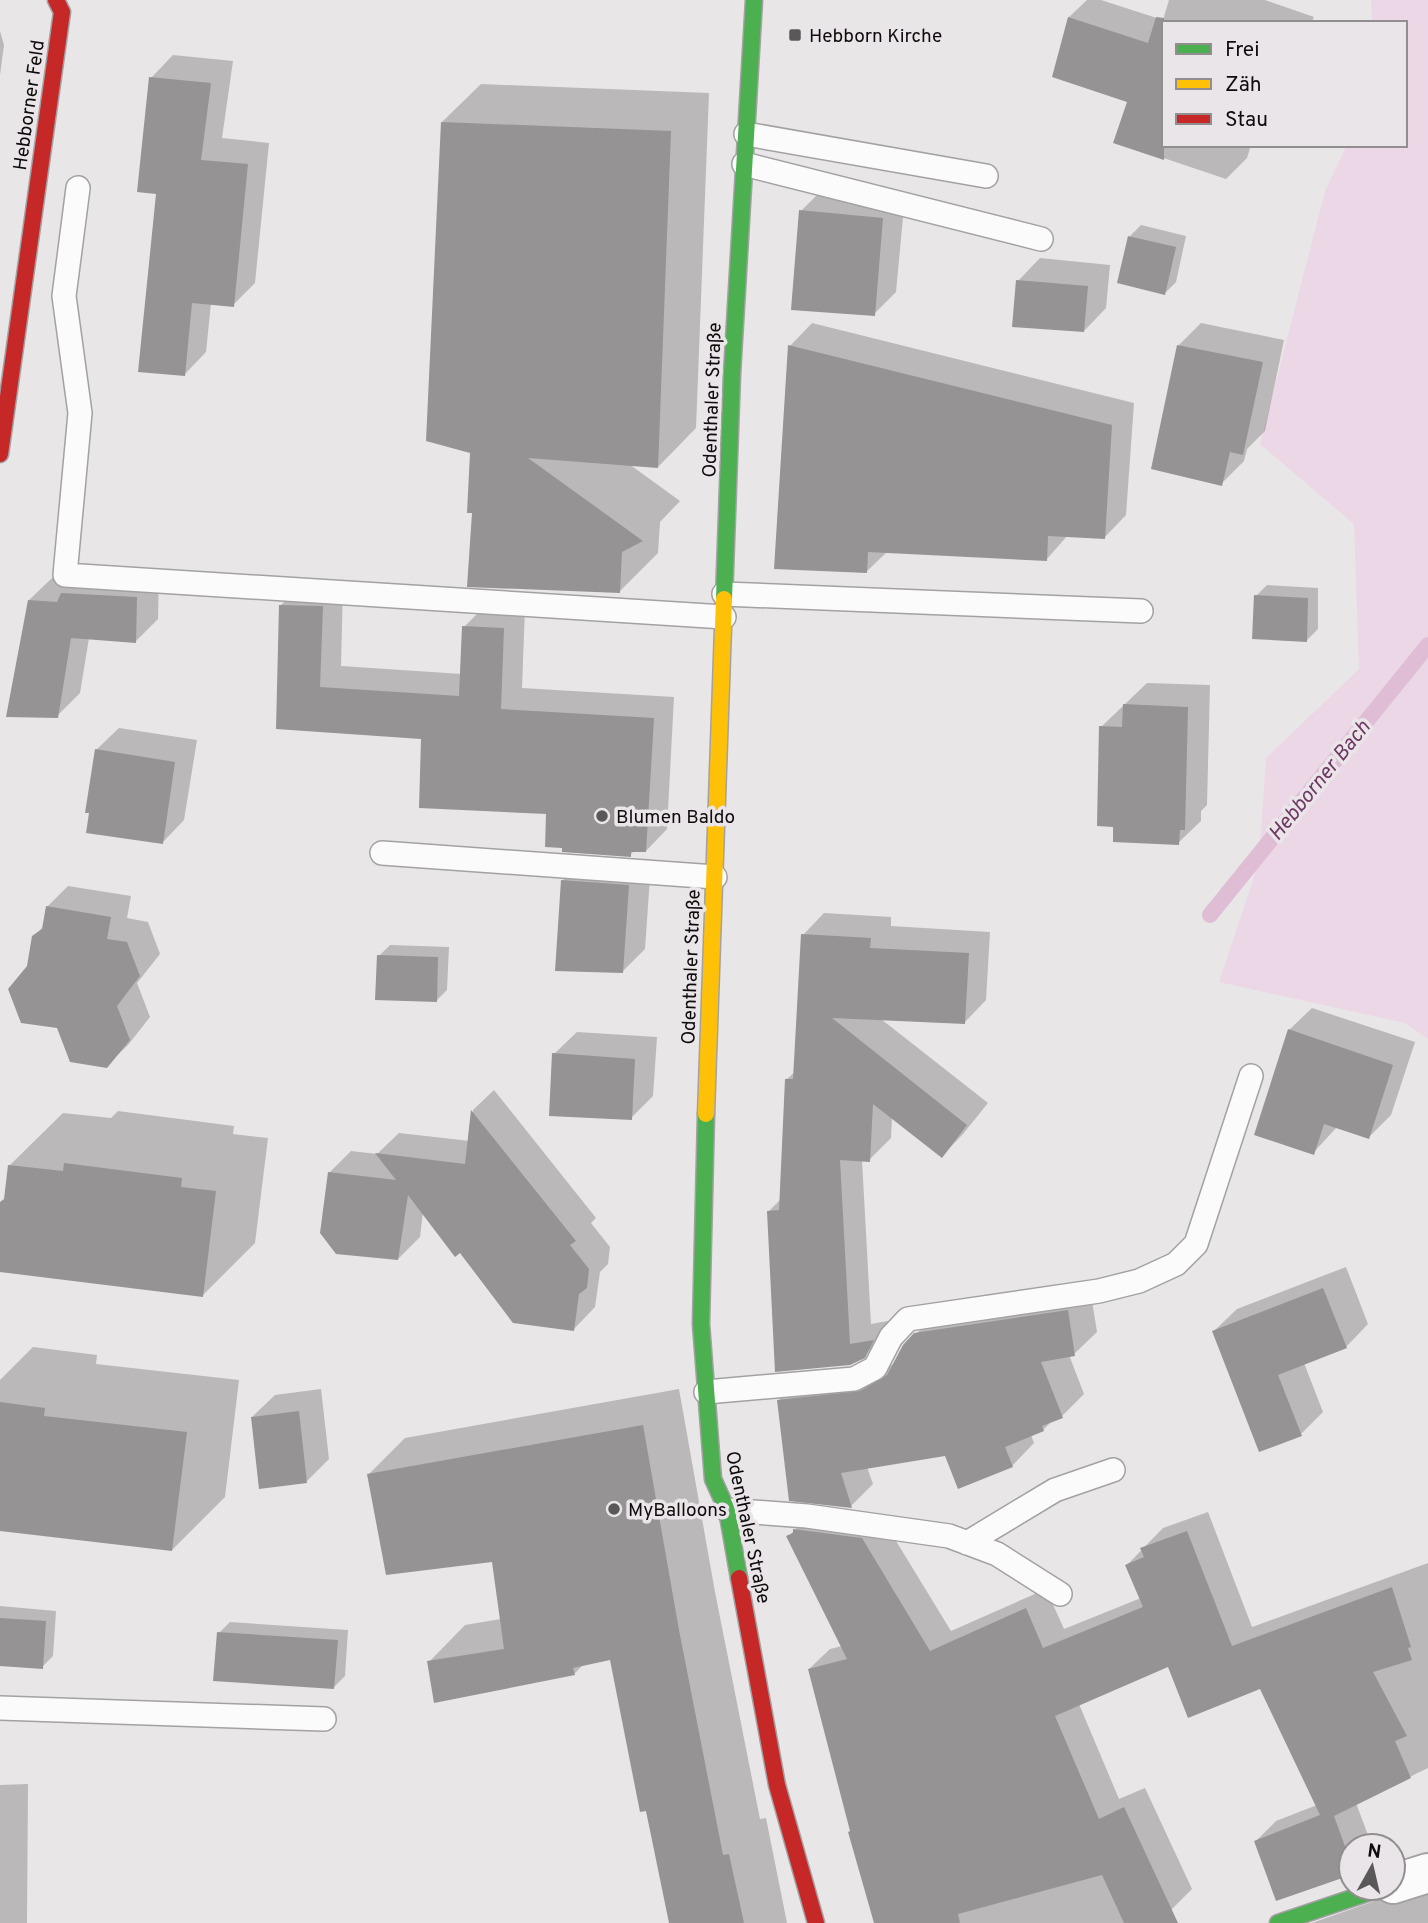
<svg xmlns="http://www.w3.org/2000/svg" width="1428" height="1923" viewBox="0 0 1428 1923" font-family="Overpass,sans-serif">
<rect width="100%" height="100%" fill="#e9e6e8"/>
<!-- green -->
<path fill="#ecd7e6" d="M1371 0H1428V1039L1405 1023 1219 982 1259 862 1266 758 1359 669 1354 524 1260 444 1325 191 1347 145H1405V23H1372Z"/>
<!-- shadow -->
<path fill="#0003" d="M1087 0H1101L1163 20 1169 0H1265L1314 17 1311 23H1164V145H1251L1247 158 1226 179 1116 142 1130 101 1054 76 1069 17Z
M0 31 4 45 0 75Z
M173 55 233 61 222 138 269 143 255 283 233 305 211 303 206 352 184 375 158 192 151 78Z
M481 84 709 93 696 428 658 467 629 464 680 501 660 522 658 553 619 592 474 512 472 452 442 122Z
M823 189 905 196 896 292 874 314 801 211Z
M1141 225 1186 236 1176 282 1165 293 1130 236Z
M1040 258 1110 265 1106 308 1084 331 1018 281Z
M812 323 1134 403 1126 515 1104 538 1068 535 1046 560 887 552 866 572 790 346Z
M1201 323 1284 340 1265 431 1247 449 1244 461 1221 484 1179 345Z
M159 575 158 619 136 641 89 638 80 693 57 716 29 600 52 578 77 580Z
M302 584 343 585 341 666 462 674 464 627 486 605 525 607 522 688 674 697 667 829 646 851 635 850 630 855 548 812 423 737 278 728 281 605Z
M1267 585 1318 588V629L1307 640 1256 596Z
M1147 683 1210 685 1207 805 1201 811V821L1178 843 1101 727Z
M119 728 197 740 184 820 162 843 96 750Z
M585 858 651 863 645 949 623 971 562 881Z
M68 886 131 896 127 918 148 922 160 954 137 983 150 1017 128 1045 106 1066 59 1027 28 966 34 936 44 926 47 907Z
M824 913 891 917V926L990 932 986 1000 965 1022 881 1019 988 1103 963 1134 942 1156 892 1117 891 1138 869 1160H862L871 1324 893 1320 886 1334 864 1356 849 1364 768 1212 781 1199 787 1079 796 1071 803 935Z
M390 945 449 947 447 990 436 1001 379 956Z
M1312 1008 1415 1042 1391 1115 1369 1137 1337 1127 1313 1153 1289 1030Z
M577 1032 657 1037 653 1096 631 1118 554 1054Z
M494 1090 596 1218 591 1223 610 1247 608 1264 600 1272 595 1307 574 1329 460 1250 423 1212 420 1237 398 1259 329 1173 351 1151 377 1154 399 1133 470 1141 473 1110Z
M118 1111 234 1126 233 1134 268 1138 255 1243 203 1295 0 1270V1204L6 1198 10 1165 63 1113 111 1118Z
M1346 1267 1368 1324 1346 1347 1304 1363 1323 1412 1301 1434 1214 1331 1237 1309Z
M1090 1288 1097 1332 1074 1354 1069 1355 1084 1394 1062 1416 1054 1419 1043 1430 1031 1435 1034 1443 1012 1466 946 1454 867 1467 873 1484 851 1506 779 1400 801 1378 884 1370 895 1363 904 1346 938 1312Z
M33 1347 97 1355 96 1364 239 1380 225 1497 172 1550 0 1529V1380Z
M321 1389 329 1459 307 1481 252 1417 275 1395Z
M679 1389 715 1592 760 1819 766 1818 787 1923H671L612 1658 584 1664 574 1674 429 1662 465 1625 501 1619 494 1560 369 1474 405 1438Z
M815 1509 882 1518 951 1631 1046 1589 1064 1629 1141 1598 1127 1565 1163 1528 1208 1512 1252 1627 1428 1563V1768L1356 1803 1372 1846H1351V1873L1256 1841 1276 1821 1317 1805 1261 1687 1169 1665 1079 1704 1119 1799 1145 1788 1192 1889 1172 1909 1143 1923H886L852 1831 809 1669 830 1649 842 1646 788 1537Z
M0 1606 56 1611 53 1656 42 1667 0 1664Z
M230 1622 348 1630 345 1676 334 1687 219 1633Z
M28 1784 27 1923H0V1785Z
M1428 1882V1923H1312Z"/>
<g fill="none" stroke-linecap="round" stroke-linejoin="round">
<!-- stream -->
<path stroke="#debdd5" stroke-width="16" d="M1210 915 1428 645"/>
</g>
<!-- building -->
<path fill="#959394" d="M1068 17 1148 43 1156 17 1164 18V160L1113 143 1127 102 1052 77Z
M149 77 211 83 201 160 248 164 234 307 192 303 185 376 138 372 156 194 137 192Z
M441 122 671 131 658 468 528 458 643 541 622 552 620 593 467 587 472 513H467L470 453 426 441Z
M799 210 883 218 875 316 791 310Z
M1128 236 1176 247 1165 295 1117 283Z
M1016 280 1088 286 1084 332 1012 327Z
M788 345 1112 425 1105 539 1048 536 1047 561 868 552 867 573 774 569Z
M1177 345 1263 362 1243 455 1230 452 1222 486 1151 469Z
M61 593 137 597 136 643 71 638 58 718 6 717 28 600 57 602Z
M1254 595 1308 598 1307 642 1252 639Z
M279 605 323 606 320 687 459 696 462 626 504 628 501 709 654 718 646 852H631V857L562 852V848L545 847 546 814 419 808 421 739 276 729Z
M1123 704 1188 707 1185 830H1180L1179 845 1113 842V827L1097 826 1099 726 1122 727Z
M95 749 175 762 163 844 86 833 89 813H85Z
M561 880 629 885 623 973 555 971Z
M46 906 111 917 107 939 127 942 140 976 117 1006 130 1040 107 1068 70 1062 57 1028 21 1023 8 989 27 966 32 936 42 929Z
M801 934 871 938 870 948 969 953 965 1024 832 1018 967 1125 942 1158 873 1104 870 1162 840 1160 850 1344 874 1340 865 1358 850 1365 775 1372 767 1211 779 1210 785 1079H793Z
M377 955 438 957 437 1002 375 1000Z
M1288 1029 1393 1065 1369 1139 1324 1124 1314 1155 1254 1135Z
M552 1053 635 1059 632 1120 549 1116Z
M471 1110 576 1241 570 1245 589 1269 587 1288 579 1294 574 1331 513 1323 460 1253 455 1257 408 1195 398 1260 336 1254 320 1233 328 1172 396 1180 375 1153 465 1164Z
M64 1163 182 1178 181 1187 216 1191 203 1297 0 1272V1202L4 1199 8 1165 63 1171Z
M1323 1288 1347 1348 1278 1375 1302 1436 1259 1452 1212 1331Z
M1068 1310 1075 1356 1041 1362 1063 1418 1042 1426 1044 1431 1005 1447 1013 1467 958 1489 945 1456 841 1473 852 1508 789 1501 777 1400 860 1391 887 1375 903 1345 914 1333Z
M0 1402 45 1408 44 1416 187 1432 172 1551 0 1531Z
M299 1411 307 1483 259 1489 251 1417Z
M643 1425 679 1630 723 1855 729 1854 744 1923H669L646 1811 640 1812 610 1660 573 1668 575 1675 434 1703 427 1661 504 1649 492 1562 386 1575 367 1474Z
M793 1529 862 1538 930 1651 1026 1608 1043 1648 1143 1607 1125 1565 1144 1557 1140 1548 1187 1531 1232 1646 1392 1587 1411 1647 1408 1648 1412 1660 1373 1672 1407 1736 1395 1741 1411 1778 1334 1816 1351 1863V1875L1276 1901 1254 1841 1320 1815 1260 1689 1188 1718 1168 1667 1055 1716 1099 1819 1124 1807 1178 1923H1124L1102 1875 958 1914 960 1923H874L848 1832 850 1831 808 1669 847 1659 786 1536 793 1533Z
M0 1618 46 1621 43 1669 0 1666Z
M217 1632 338 1640 334 1689 213 1681Z"/>
<g fill="none" stroke-linecap="round" stroke-linejoin="round">
<defs>
<path id="lane" d="M746 134 986 176
M744 164 1041 239
M78 188 64 296 80 413 65 575 724 617
M724 594 1141 611
M382 853 715 877
M706 1392 854 1379 875 1368 891 1337 908 1319 1099 1291 1139 1281 1176 1264 1196 1244 1251 1076
M727 1510 807 1516 949 1536 997 1554 1060 1594
M967 1543 1055 1490 1113 1470
M0 1708 324 1719"/>
<path id="street" d="M1393 1884 1428 1873"/>
<path id="fast" d="M724 599 732 374 754 0
M706 1114 701 1324 713 1479 727 1510 739 1578
M1278 1923 1382 1888"/>
<path id="slow" d="M706 1114 724 599"/>
<path id="jam" d="M0 454 62 12 56 0
M739 1578 777 1785 816 1923"/>
</defs>
<!-- lane casing -->
<use href="#lane" stroke="#a3a1a3" stroke-width="26"/>
<!-- street casing -->
<use href="#street" stroke="#a3a1a3" stroke-width="42"/>
<!-- fast casing -->
<use href="#fast" stroke="#a3a1a3" stroke-width="19"/>
<!-- slow casing -->
<use href="#slow" stroke="#a3a1a3" stroke-width="19"/>
<!-- jam casing -->
<use href="#jam" stroke="#a3a1a3" stroke-width="19"/>
<!-- lane -->
<use href="#lane" stroke="#fcfbfc" stroke-width="23"/>
<!-- street -->
<use href="#street" stroke="#fcfbfc" stroke-width="38"/>
<!-- fast -->
<use href="#fast" stroke="#4caf50" stroke-width="16"/>
<!-- slow -->
<use href="#slow" stroke="#ffc107" stroke-width="16"/>
<!-- jam -->
<use href="#jam" stroke="#c62828" stroke-width="16"/>
</g>
<!-- markers -->
<g fill="#5a5859" stroke="#eae5e8" stroke-width="2.5">
<rect x="788" y="28" width="14" height="14" rx="3.5"/>
<circle cx="602" cy="816" r="7"/>
<circle cx="614" cy="1509" r="7"/>
</g>
<g text-anchor="middle" stroke-width="7" stroke-linejoin="round" paint-order="stroke">
<!-- poi labels -->
<g font-size="19" fill="#0d0b0c" stroke="#eae5e8" text-anchor="start">
<text x="809" y="42">Hebborn Kirche</text>
<text x="616" y="823">Blumen Baldo</text>
<text x="628" y="1516">MyBalloons</text>
</g>
<!-- street labels -->
<g font-size="19" fill="#0d0b0c" stroke="#eae5e8">
<text transform="translate(28 105) rotate(-82)" y="7">Hebborner Feld</text>
<text transform="translate(711 400) rotate(-88)" y="7">Odenthaler Straße</text>
<text transform="translate(690 967) rotate(-88)" y="7">Odenthaler Straße</text>
<text transform="translate(749 1527) rotate(78)" y="7">Odenthaler Straße</text>
</g>
<!-- water labels -->
<g font-size="21" font-style="italic" fill="#703864" stroke="#eae5e8">
<text transform="translate(1319 780) rotate(-51)" y="7">Hebborner Bach</text>
</g>
</g>
<!-- legend -->
<rect x="1162" y="21" width="245" height="126" fill="#eae5e8" stroke="#928e90" stroke-width="2"/>
<rect x="1176" y="44" width="35" height="10" fill="#4caf50" stroke="#928e90" stroke-width="2"/>
<text x="1225" y="56" font-size="21" fill="#0d0b0c">Frei</text>
<rect x="1176" y="79" width="35" height="10" fill="#ffc107" stroke="#928e90" stroke-width="2"/>
<text x="1225" y="91" font-size="21" fill="#0d0b0c">Zäh</text>
<rect x="1176" y="114" width="35" height="10" fill="#c62828" stroke="#928e90" stroke-width="2"/>
<text x="1225" y="126" font-size="21" fill="#0d0b0c">Stau</text>
<!-- north arrow -->
<g transform="translate(1372 1867) rotate(8)"><circle r="33" fill="#eae5e8" stroke="#928e90" stroke-width="2"/>
<path d="M0-5L12 26L0 18L-12 26Z" fill="#5a5859"/>
<text y="-10" font-size="19" font-weight="bold" text-anchor="middle" fill="#0d0b0c">N</text>
</g>
</svg>
